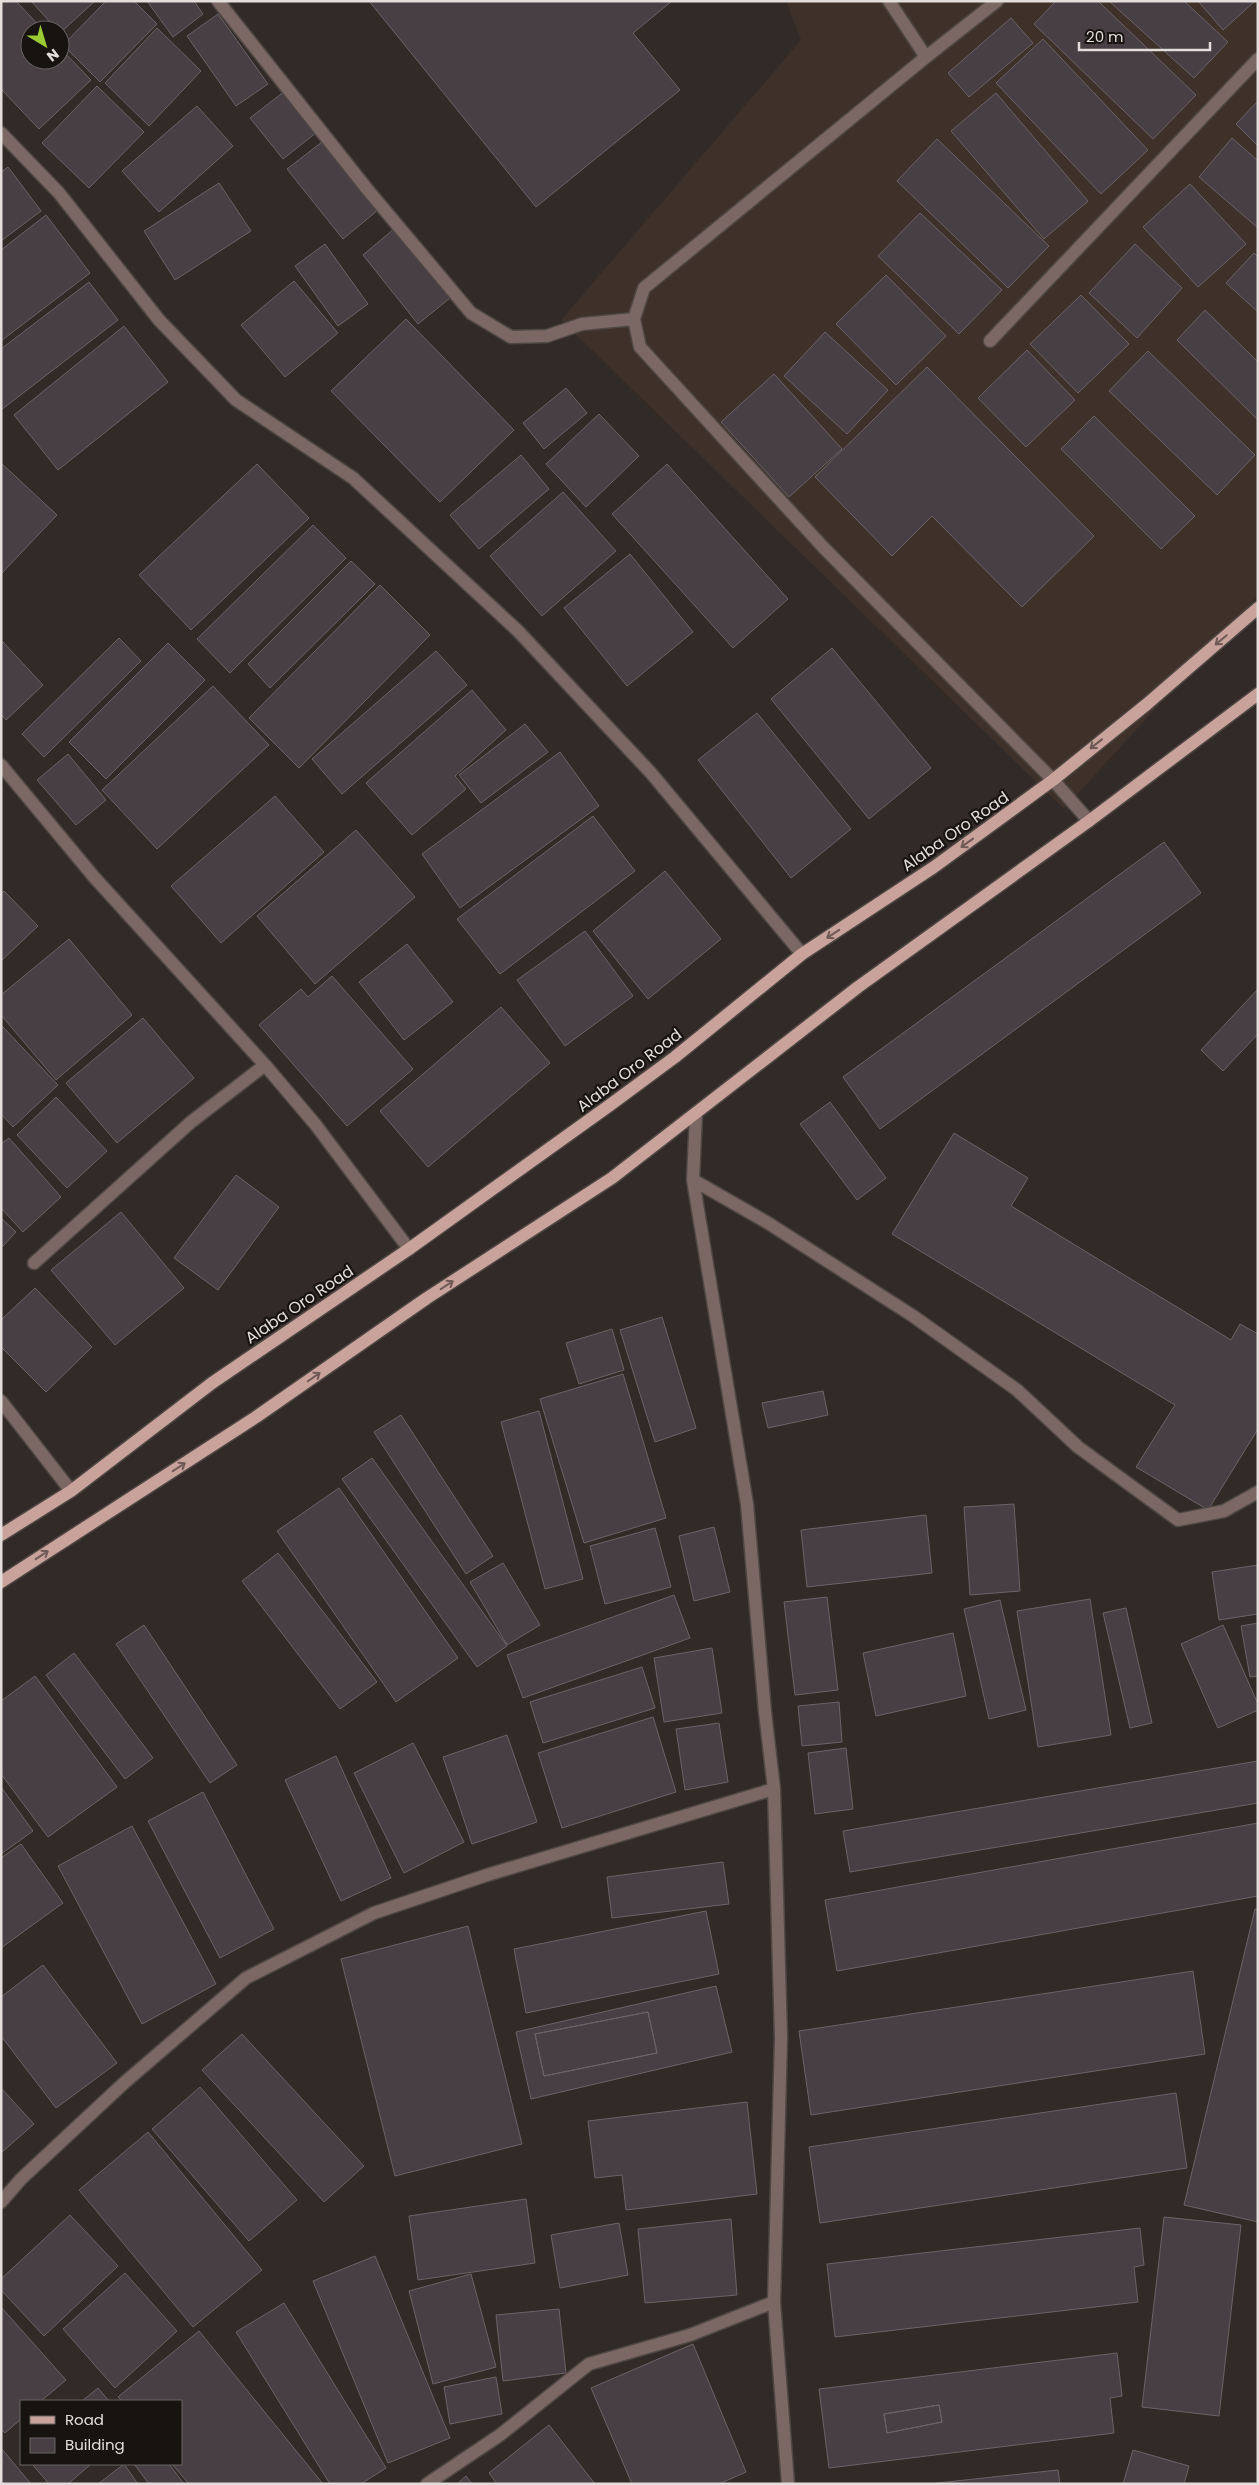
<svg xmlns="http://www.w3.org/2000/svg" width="1259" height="2485" viewBox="0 0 1259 2485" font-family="Poppins,sans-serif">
<rect width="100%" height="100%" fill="#322a26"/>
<!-- built -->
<path fill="#3e3129" d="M786 1H1258V596L1064 809 561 320 801 40Z"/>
<!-- building -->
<path fill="#473f44" stroke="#6c6368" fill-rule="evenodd" d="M1 1H16L43 30H30V60H60V48L91 80 39 129 1 89Z
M31 1H95L60 33Z
M106 1H134L157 24 100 82 63 45Z
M147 1H194L203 14 173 37Z
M369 1H672L633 33 680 90 536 207Z
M1056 1H1098L1196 95 1153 139 1034 24Z
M1109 1H1184L1228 42 1194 78Z
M1198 1H1255L1223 30Z
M218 14 268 84 236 106 187 36Z
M1011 18 1033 43 969 97 948 73Z
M157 28 201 71 149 126 105 83Z
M1043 39 1148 150 1101 194 996 83Z
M97 86 144 132 89 188 42 143Z
M285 91 317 132 283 159 250 118Z
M996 93 1088 201 1044 239 951 131Z
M1258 101V146L1236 124Z
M197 106 233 146 159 212 122 171Z
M1232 138 1258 161V228L1199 177Z
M937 139 1049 246 1008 288 897 181Z
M322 142 378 210 343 239 287 169Z
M8 167 41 211 1 241V172Z
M219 183 251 231 175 280 144 231Z
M1190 184 1246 244 1198 287 1143 227Z
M920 213 1002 290 959 334 878 256Z
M46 215 90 273 1 341V250Z
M394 229 450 298 418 324 363 255Z
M325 244 368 304 338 326 295 266Z
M1135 244 1182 288 1137 338 1089 293Z
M1254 253 1258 257V312L1226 283Z
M886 275 946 336 896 385 836 324Z
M294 281 338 333 285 377 241 325Z
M89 282 118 320 1 410V349Z
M1081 295 1129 344 1078 393 1030 344Z
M1205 310 1258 362V420L1177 340Z
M406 319 514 430 440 502 331 391Z
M124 326 168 382 58 470 14 415Z
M825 332 888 390 847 434 784 376Z
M1027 350 1075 400 1026 447 978 398Z
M1148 351 1255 455 1217 495 1109 391Z
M927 367 1094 536 1022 607 932 516 892 556 815 477Z
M774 374 842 449 789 497 721 422Z
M566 388 587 413 544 449 523 423Z
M599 414 639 456 586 507 546 464Z
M1094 416 1195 516 1161 549 1061 449Z
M521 455 549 489 479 549 450 515Z
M1 463 57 515 1 574Z
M257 464 309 518 191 630 139 575Z
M667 464 788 599 733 648 612 514Z
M563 492 616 551 542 616 490 556Z
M313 525 346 558 230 673 197 639Z
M630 554 693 632 627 686 564 608Z
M351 561 375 584 270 688 248 664Z
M380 585 430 635 299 768 249 718Z
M119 638 141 661 44 757 22 734Z
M1 640 43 685 6 720 1 714Z
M168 643 205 680 106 779 69 742Z
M832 648 931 768 869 819 771 699Z
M436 651 467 685 342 794 312 759Z
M213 686 269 745 157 849 102 790Z
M472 690 506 730 455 776 466 789 412 835 366 783Z
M757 713 851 829 791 878 698 760Z
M525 724 548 752 481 803 459 775Z
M560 752 599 806 460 908 422 854Z
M68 754 106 800 76 825 37 780Z
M275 796 324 852 221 943 171 886Z
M593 816 635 871 500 974 457 919Z
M356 830 415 897 315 984 257 916Z
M1164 842 1201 893 880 1129 843 1077Z
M665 871 721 939 648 999 593 931Z
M4 891 38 926 1 961V894Z
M585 931 633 996 565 1046 517 980Z
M69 939 132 1015 56 1080 1 1015V995Z
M407 944 453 1002 404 1040 359 982Z
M332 976 413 1069 347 1126 259 1025 301 989 308 997Z
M1258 989V1034L1223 1071 1201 1050Z
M501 1007 550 1063 428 1167 380 1111Z
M143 1018 194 1078 117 1143 66 1083Z
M1 1025 58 1085 13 1127 1 1114Z
M56 1097 107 1151 67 1188 17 1135Z
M830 1102 886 1178 857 1200 800 1124Z
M954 1133 1028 1178 1011 1206 1231 1340 1240 1324 1258 1334V1429L1208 1510 1136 1467 1175 1405 892 1234Z
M9 1138 61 1197 23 1232 1 1208V1144Z
M236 1175 279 1207 218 1290 174 1258Z
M121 1212 184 1288 115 1345 51 1270Z
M1 1218 16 1232 1 1248Z
M35 1288 92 1347 46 1392 1 1347V1320Z
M662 1317 696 1428 655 1442 620 1330Z
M612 1329 624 1370 579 1384 566 1343Z
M623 1374 666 1518 584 1543 540 1399Z
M823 1391 828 1415 768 1428 762 1403Z
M539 1411 583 1579 545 1589 501 1422Z
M401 1415 493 1556 466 1574 374 1432Z
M372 1458 507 1646 477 1667 342 1479Z
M339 1488 458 1658 396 1702 277 1531Z
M1014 1504 1020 1591 970 1595 964 1507Z
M926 1515 932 1573 807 1587 801 1530Z
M714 1527 730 1592 694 1601 679 1536Z
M655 1528 671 1587 605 1604 590 1546Z
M278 1553 377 1682 340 1709 242 1581Z
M503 1563 540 1625 507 1645 470 1582Z
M1258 1565V1614L1219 1620 1212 1572Z
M674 1595 690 1638 523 1698 507 1655Z
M827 1597 838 1690 795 1695 784 1602Z
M1090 1599 1111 1735 1038 1747 1017 1611Z
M1000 1600 1026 1710 989 1719 964 1609Z
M1126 1608 1152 1723 1130 1728 1103 1613Z
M1258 1623V1676L1250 1677 1241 1626Z
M144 1625 237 1765 210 1783 116 1644Z
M1223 1625 1258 1704V1710L1218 1728 1181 1644Z
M953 1633 966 1696 876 1716 863 1653Z
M712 1648 722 1713 664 1722 654 1658Z
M74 1653 153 1758 125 1779 46 1675Z
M642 1667 655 1708 543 1743 530 1702Z
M35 1676 117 1787 48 1837 1 1774V1701Z
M839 1702 842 1742 802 1746 798 1706Z
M653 1717 676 1792 562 1828 538 1753Z
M719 1723 728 1782 685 1790 676 1729Z
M507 1735 537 1822 472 1844 443 1757Z
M413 1743 464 1842 404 1873 354 1773Z
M846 1748 853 1809 815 1814 808 1753Z
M336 1756 391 1878 341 1901 285 1780Z
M1258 1761V1803L850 1872 843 1831Z
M1 1787 33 1831 1 1854Z
M203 1792 274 1929 220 1958 148 1821Z
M1258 1823V1896L837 1971 825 1900Z
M132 1826 216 1984 142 2024 58 1866Z
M21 1844 63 1903 1 1948V1858Z
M723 1862 729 1904 612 1918 607 1877Z
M1255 1909 1258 1910V2222L1184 2205Z
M706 1911 719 1974 526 2013 514 1949Z
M468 1926 522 2144 395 2176 341 1959Z
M43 1965 117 2063 56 2108 1 2036V1997Z
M1193 1971 1205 2054 811 2115 799 2031Z
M716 1986 732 2052 531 2099 516 2032ZM648 2012 657 2053 544 2076 535 2034Z
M648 2012 657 2053 544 2076 535 2034Z
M242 2034 364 2166 324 2202 202 2070Z
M200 2087 297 2200 249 2241 152 2129Z
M1 2088 34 2124 1 2153Z
M1176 2093 1187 2168 820 2223 809 2147Z
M747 2102 757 2194 626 2210 622 2175 595 2178 588 2121Z
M148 2132 262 2270 193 2327 79 2190Z
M526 2199 535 2263 418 2280 409 2216Z
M70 2215 118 2266 44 2336 1 2290V2279Z
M1164 2217 1241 2225 1219 2416 1142 2407Z
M731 2219 737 2295 645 2303 638 2229Z
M619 2223 628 2275 560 2288 551 2235Z
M1140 2228 1144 2265 1134 2267 1138 2302 835 2337 827 2264Z
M375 2256 450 2438 388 2463 313 2281Z
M125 2273 177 2331 115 2388 63 2329Z
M471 2274 496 2367 433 2384 409 2291Z
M284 2303 386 2468 361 2484H330L236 2332Z
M1 2307 66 2380 41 2401H21V2419L5 2433 1 2429Z
M559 2309 566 2373 503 2381 496 2315Z
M199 2331 323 2484H189L172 2464H181V2401H122L118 2397Z
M693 2344 746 2472 719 2484H632L591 2388Z
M1117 2353 1122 2396 1110 2398 1114 2433 829 2468 819 2389ZM939 2405 942 2422 887 2433 884 2414Z
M496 2377 502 2414 450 2424 444 2387Z
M98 2388 109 2401H82Z
M939 2405 942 2422 887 2433 884 2414Z
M549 2425 595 2484H497L489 2473Z
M1 2448 31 2484H1Z
M1133 2450 1189 2466 1184 2484H1123Z
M32 2464H91L68 2484H49Z
M124 2464 138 2484H98Z
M134 2464H169L184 2484H149Z
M1058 2470 1060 2484H928Z
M466 2476 472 2484H457Z"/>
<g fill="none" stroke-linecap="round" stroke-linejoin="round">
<defs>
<path id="minor" d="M218 1 367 189 471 313 511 337 547 336 582 324 634 319
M889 1 926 57 644 288 634 319 640 347 823 547 1053 780 1089 821
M926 57 997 1
M1 133 59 193 159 320 236 400 353 478 518 631 651 773 802 954
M990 341 1258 59
M1 765 94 877 265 1065 315 1124 409 1249
M696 1113 693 1180 747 1504 765 1712 774 1789 781 2038 774 2302 788 2484
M693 1180 768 1223 913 1316 1017 1390 1078 1447 1178 1520 1224 1511 1258 1492
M34 1263 191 1122 265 1065
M1 1401 71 1491
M1 2202 21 2179 124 2083 246 1978 374 1913 487 1875 774 1789
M427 2484 500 2435 589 2364 690 2335 774 2302"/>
<path id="major" d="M1 1535 71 1491 212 1383 409 1249 610 1105 675 1057 802 954 934 867 1053 780 1147 704 1258 608
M1 1582 256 1417 427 1298 612 1178 858 987 1089 821 1258 694"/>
</defs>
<!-- minor casing -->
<use href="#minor" stroke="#4e4743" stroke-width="15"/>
<!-- major casing -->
<use href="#major" stroke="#4e4743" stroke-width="15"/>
<!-- minor -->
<use href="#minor" stroke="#7b6764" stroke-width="12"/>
<!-- major -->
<use href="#major" stroke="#c9a29b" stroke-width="12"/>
</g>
<!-- one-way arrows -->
<defs><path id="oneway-shaft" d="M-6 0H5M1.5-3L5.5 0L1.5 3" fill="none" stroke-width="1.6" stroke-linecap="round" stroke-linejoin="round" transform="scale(1.25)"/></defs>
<g stroke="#705a56">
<use href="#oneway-shaft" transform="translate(1221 640) rotate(140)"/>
<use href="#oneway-shaft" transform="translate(1096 744) rotate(142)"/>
<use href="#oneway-shaft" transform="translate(967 843) rotate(144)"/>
<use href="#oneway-shaft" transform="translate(833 934) rotate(147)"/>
<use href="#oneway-shaft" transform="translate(447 1285) rotate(-33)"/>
<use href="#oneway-shaft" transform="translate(314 1377) rotate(-35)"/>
<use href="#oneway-shaft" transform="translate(179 1467) rotate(-33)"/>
<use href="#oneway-shaft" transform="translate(42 1555) rotate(-33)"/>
</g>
<g text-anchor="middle" stroke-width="4.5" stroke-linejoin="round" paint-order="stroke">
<!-- street labels -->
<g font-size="16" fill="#e3dddb" stroke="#171311">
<text transform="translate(955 831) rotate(-35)" y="6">Alaba Oro Road</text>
<text transform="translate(629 1070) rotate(-37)" y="6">Alaba Oro Road</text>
<text transform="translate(299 1304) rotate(-34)" y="6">Alaba Oro Road</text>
</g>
</g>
<!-- border -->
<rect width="1259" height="2485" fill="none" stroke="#e3dddb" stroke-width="5"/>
<!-- legend -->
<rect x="20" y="2400" width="162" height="65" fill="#171311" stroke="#696462"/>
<rect x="30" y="2416" width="25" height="8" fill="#c9a29b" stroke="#696462"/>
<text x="65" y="2425" font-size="15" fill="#e3dddb">Road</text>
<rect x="30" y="2438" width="25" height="15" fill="#473f44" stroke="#696462"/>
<text x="65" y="2450" font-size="15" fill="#e3dddb">Building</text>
<!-- north arrow -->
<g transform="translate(45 45) rotate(142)"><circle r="24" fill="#171311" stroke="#696462"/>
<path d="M0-4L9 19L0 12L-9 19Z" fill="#9acb34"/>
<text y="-8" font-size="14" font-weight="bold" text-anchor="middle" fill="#e3dddb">N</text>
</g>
<!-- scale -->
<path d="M1079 42v8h131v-8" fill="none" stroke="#e3dddb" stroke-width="2.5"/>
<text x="1086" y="42" font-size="15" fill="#e3dddb" stroke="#171311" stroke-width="4" paint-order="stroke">20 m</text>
</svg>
